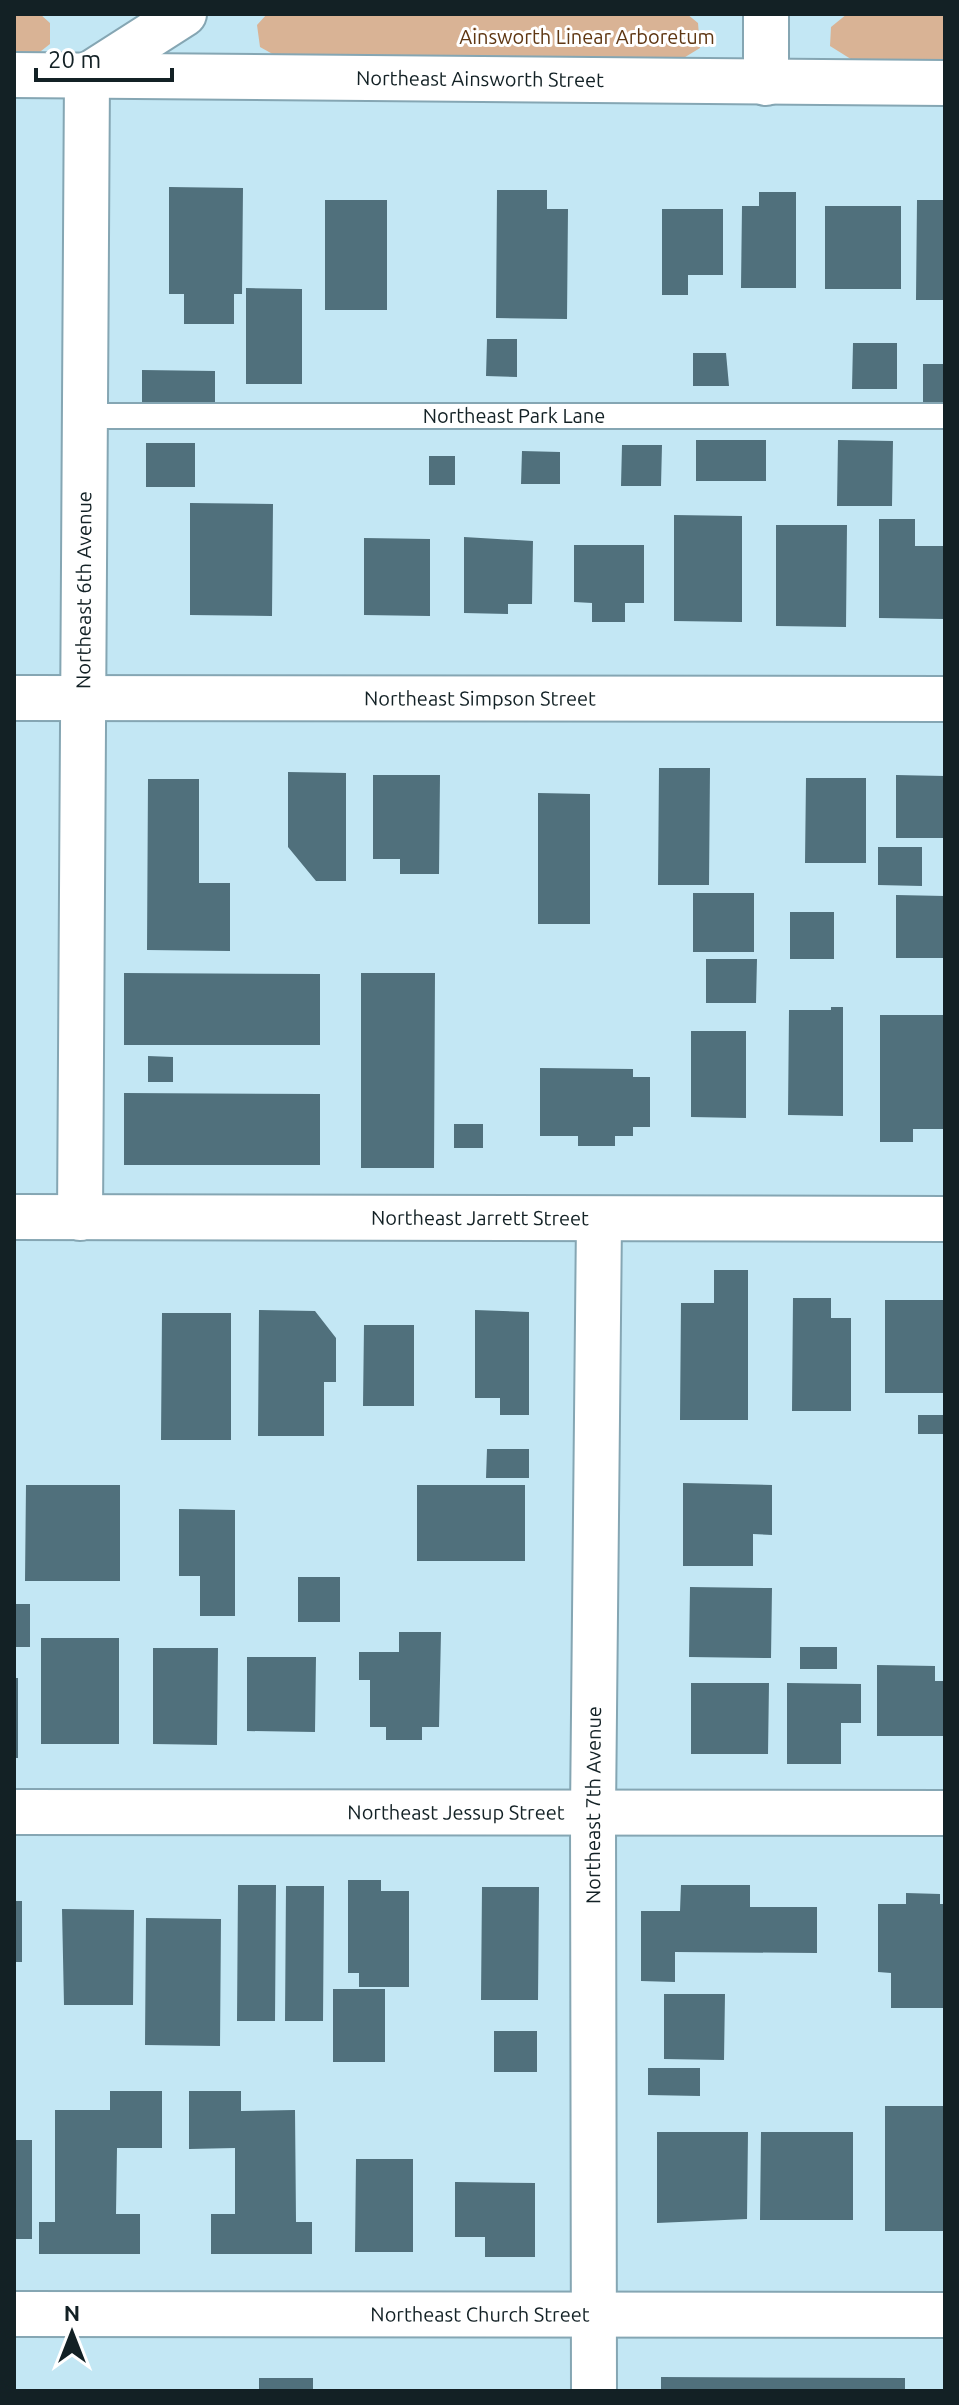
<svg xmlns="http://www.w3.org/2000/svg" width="959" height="2405" viewBox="0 0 959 2405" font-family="Ubuntu,sans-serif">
<rect width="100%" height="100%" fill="#c3e7f4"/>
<!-- green -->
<path fill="#d9b395" d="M14 14H40L50 23V44L36 55 14 56Z
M267 14H687L698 23 700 48 677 62 278 57 260 47 257 25Z
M847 14H945V61H854L830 46 831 27Z"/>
<!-- building -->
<path fill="#50707c" d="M169 187 243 188 242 294H234V324H184V294H169Z
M497 190H547V209H568L567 319 496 318Z
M759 192H796V288H741L742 206H759Z
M325 200H387V310H325Z
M917 200H945V300H916Z
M825 206H901V289H825Z
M662 209H723V275H688V295H662Z
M246 288 302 289V384H246Z
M487 339H517V377L486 376Z
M853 343H897V389H852Z
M693 353H726L729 386H693Z
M923 364H945V404H923Z
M142 370 215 371V405H142Z
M696 440H766V481H696Z
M838 440 893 441 892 506H837Z
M146 443H195V487H146Z
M622 445H662L661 486H621Z
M522 451 560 452V484H521Z
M429 456H455V485H429Z
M190 503 273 504 272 616 190 615Z
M674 515 742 516V622L674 621Z
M879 519H915V546H945V619L879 618Z
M776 525H847L846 627 776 626Z
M464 537 533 541 532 604H508V614L464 613Z
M364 538 430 539V616L364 615Z
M574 545H644V603H625V622H592V603L574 602Z
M659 768H710L709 885H658Z
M288 772 346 773V881H316L288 847Z
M373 775H440L439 874H400V859H373Z
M896 775 945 776V838H896Z
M806 778H866V863H805Z
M148 779H199V883H230V951L147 950Z
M538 793 590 794V924H538Z
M878 847H922V886L878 885Z
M693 893H754V952H693Z
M896 895 945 896V958H896Z
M790 912H834V959H790Z
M706 959H757L756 1003H706Z
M124 973 320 974V1045H124Z
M361 973H435L434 1168H361Z
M831 1007H843V1116L788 1115 789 1010H831Z
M880 1015H945V1129H913V1142H880Z
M691 1031H746V1118L691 1117Z
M148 1056 173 1057V1082H148Z
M540 1068 633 1069V1077H650V1127H633V1136H615V1146H578V1136H540Z
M124 1093 320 1094V1165H124Z
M454 1124H483V1148H454Z
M714 1270H748V1420H680L681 1303H714Z
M793 1298H831V1318H851V1411H792Z
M885 1300H944V1393H885Z
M259 1310 315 1311 336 1338V1382H324V1436H258Z
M475 1310 529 1312V1415H500V1398H475Z
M162 1313H231V1440H161Z
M364 1325H414V1406H363Z
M918 1415H945V1434H918Z
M487 1449H529V1478H486Z
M683 1483 772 1485V1535L753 1534V1566H683Z
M26 1485H120V1581H25Z
M417 1485H525V1561H417Z
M179 1509 235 1510V1616H200V1576H179Z
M298 1577H340V1622H298Z
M690 1587 772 1588 771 1658 689 1657Z
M14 1604H30V1647H14Z
M399 1632H441L439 1727H422V1740H386V1727H370V1680H359V1652H399Z
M41 1638H119V1744H41Z
M800 1647H837V1669H800Z
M153 1648H218L217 1745 153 1744Z
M247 1657H316L315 1732 247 1731Z
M877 1665 935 1666V1681H945V1736H877Z
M14 1678H18V1758H14Z
M691 1683H769L768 1754H691Z
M787 1683 861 1684V1723H841V1764H787Z
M348 1880H381V1891H409V1987H359V1973H348Z
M238 1885H276L275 2021H237Z
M681 1885H750V1907H817V1953L675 1952V1982L641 1981V1911H680Z
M286 1886H324L323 2021H285Z
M482 1887H539L538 2000H481Z
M906 1893 940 1894V1904H945V2008H891V1973L878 1972V1904H906Z
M14 1901H22V1962H14Z
M62 1909 134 1910 133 2005H64Z
M146 1918 221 1919 220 2046 145 2045Z
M333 1989H385V2062H333Z
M664 1994H725L724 2060 664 2059Z
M494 2031H537V2072H494Z
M648 2068H700V2096L648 2095Z
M110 2091H162V2148H117L116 2214H140V2254H39V2222H55V2110H110Z
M189 2091H241V2111L295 2110 296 2222H312V2254H211V2214H235V2148L189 2149Z
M885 2106H945V2231H885Z
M657 2132H748L747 2219 657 2223Z
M761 2132H853V2220H760Z
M14 2140H32V2239H14Z
M356 2159H413V2252H355Z
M455 2182 535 2183V2257H485V2237H455Z
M661 2377 905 2378V2391H661Z
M259 2378H313V2391H259Z"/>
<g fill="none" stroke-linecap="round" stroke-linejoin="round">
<defs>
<g id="service">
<path id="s1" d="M84 416H945"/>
</g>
<g id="minor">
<path d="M766 14V83"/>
<path id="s2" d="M14 698 945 699"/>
<path id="s3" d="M14 1217 945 1219"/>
<path id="s4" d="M80 1218 87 76 184 14"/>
<path id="s5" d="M14 1812 945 1813"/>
<path id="s6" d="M14 2314 945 2315"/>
<path id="s7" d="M594 2391 593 1812 599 1220"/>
</g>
<g id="tertiary">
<path id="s8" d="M14 75 945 83"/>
</g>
</defs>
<!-- service casing -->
<use href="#service" stroke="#85a6b3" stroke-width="28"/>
<!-- minor casing -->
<use href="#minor" stroke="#85a6b3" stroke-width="48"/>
<!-- tertiary casing -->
<use href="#tertiary" stroke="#85a6b3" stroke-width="48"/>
<!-- service -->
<use href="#service" stroke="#fff" stroke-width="24"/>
<!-- minor -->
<use href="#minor" stroke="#fff" stroke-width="44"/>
<!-- tertiary -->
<use href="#tertiary" stroke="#fff" stroke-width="44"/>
</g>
<g text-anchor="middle" stroke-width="6" stroke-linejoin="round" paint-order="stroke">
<!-- park labels -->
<g font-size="20" fill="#5f3713" stroke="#fff">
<text x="587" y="44">Ainsworth Linear Arboretum</text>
</g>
<!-- street labels -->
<g font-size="20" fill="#132125" stroke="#fff">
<text dy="7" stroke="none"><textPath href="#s8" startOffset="466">Northeast Ainsworth Street</textPath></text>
<text dy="7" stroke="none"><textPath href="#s1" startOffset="430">Northeast Park Lane</textPath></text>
<text dy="7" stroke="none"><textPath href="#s4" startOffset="628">Northeast 6th Avenue</textPath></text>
<text dy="7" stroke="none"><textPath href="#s2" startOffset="466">Northeast Simpson Street</textPath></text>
<text dy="7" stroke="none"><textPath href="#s3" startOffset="466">Northeast Jarrett Street</textPath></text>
<text dy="7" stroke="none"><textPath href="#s7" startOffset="586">Northeast 7th Avenue</textPath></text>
<text dy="7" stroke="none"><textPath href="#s5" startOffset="442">Northeast Jessup Street</textPath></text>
<text dy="7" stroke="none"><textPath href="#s6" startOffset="466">Northeast Church Street</textPath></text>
</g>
</g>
<!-- border -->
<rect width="959" height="2405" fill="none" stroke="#132125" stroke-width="32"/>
<!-- north arrow -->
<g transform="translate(72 2333)" stroke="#ffffff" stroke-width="6" paint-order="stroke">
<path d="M0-6L14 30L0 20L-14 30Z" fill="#132125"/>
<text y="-12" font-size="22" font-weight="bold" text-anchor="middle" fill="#132125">N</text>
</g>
<!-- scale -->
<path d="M36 68v12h136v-12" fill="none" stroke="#132125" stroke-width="4"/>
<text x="48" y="68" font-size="24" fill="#132125" stroke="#ffffff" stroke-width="6" paint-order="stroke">20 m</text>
</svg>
